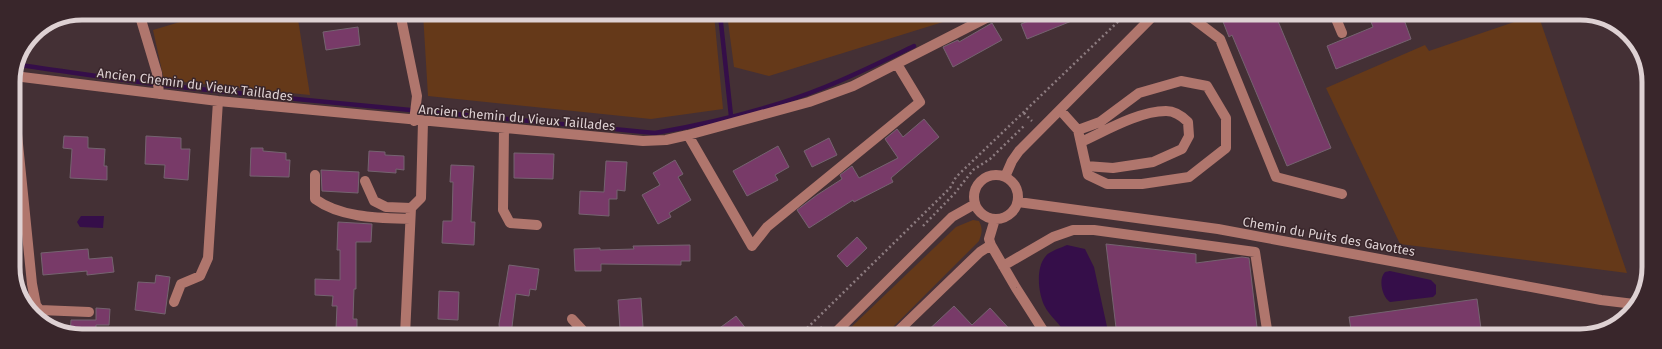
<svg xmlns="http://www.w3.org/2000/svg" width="1662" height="349" viewBox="0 0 1662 349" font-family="'Fira Sans',sans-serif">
<rect width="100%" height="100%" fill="#443035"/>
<!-- green -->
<path fill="#653919" d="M210 13H297L310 95 164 80 153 30Z
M423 13 714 14 723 109 651 119 428 96Z
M727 14H939L943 22 769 76 734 67Z
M1538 14 1627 273 1400 244 1326 88 1425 45 1429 51Z
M973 220 979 221C983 229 982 233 979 241L885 335H843L956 227Z"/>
<!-- water -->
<path fill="#350e49" d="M81 216H104L103 228 80 227 77 222Z
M1067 245 1085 249 1094 267 1109 336 1066 335C1061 324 1049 316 1044 305 1038 292 1036 268 1045 257 1049 251 1061 248 1067 245Z
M1390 271 1431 280 1436 285V294L1433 297 1390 302C1382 297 1378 279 1385 272Z"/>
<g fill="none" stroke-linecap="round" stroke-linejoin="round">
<!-- stream -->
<path stroke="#350e49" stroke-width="4.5" d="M720 14 731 116
M19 65C70 72 121 80 172 86 333 104 494 117 655 133 712 123 771 109 825 87 855 75 885 60 914 46"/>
</g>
<!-- building -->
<path fill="#783a68" stroke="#756370" d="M1046 14H1089L1027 39 1021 24Z
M1220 14H1275L1331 148 1287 166 1232 35 1229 37Z
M1368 14H1402L1411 39 1336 69 1327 46 1373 27Z
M992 23 1002 40 953 67 943 47 958 40 959 42Z
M358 27 360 45 326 50 323 32Z
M924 119 939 137 891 178 893 182 854 202 853 200 809 228 797 210 817 195 842 179 840 175 852 166 859 178 898 158 885 139 897 129 903 137Z
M64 136 88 137V148L105 149 104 166H107V180L70 178 72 149 63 148Z
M146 136 181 138V149H190L188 180 164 178 165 165 145 164Z
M829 138 837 155 812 167 804 151Z
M778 146 789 167 775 175 778 180 747 196 733 171Z
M251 148H263V151L286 153V160H290L289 177 250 176Z
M369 151 385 152V155L404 156V170L396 169V173L368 171Z
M514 153 554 154 553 179 514 178Z
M675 160 683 174 678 177 691 200 669 213 671 217 658 224 642 195 660 185 653 173Z
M606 161 627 162 625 191 617 190V199H609V216L579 214 580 191 604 192Z
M451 165 474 166 471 222H475L474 245 442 243 443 221H452L453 182H450Z
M321 170 359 172 358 193 322 191Z
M338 222 372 224 371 242H356V289H354L353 319H357V335H343V329H336L337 306H332L333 296 315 295V279L340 280V250H337Z
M857 237 867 248 847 267 837 256Z
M1106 244 1196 254V263L1242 257 1249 258 1258 336H1117Z
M690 245V261H681V265L601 264V271H575L574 249 600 248V250L634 249 633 246Z
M88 249 89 259 112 257 114 272 87 275V271L43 275 41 253Z
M509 265 539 269 536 290 530 289 529 296 516 294 511 335H500L499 324Z
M156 275 170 277 165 314 135 310 138 282 155 283Z
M439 291 459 292 458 320 438 319Z
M641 298 643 327 620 329 618 300Z
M1477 299 1482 336H1352L1349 317Z
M954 306 972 325 990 308 1015 335H923Z
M96 308 110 309 109 325H96V335H70L71 320H96Z
M736 316 751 335H710Z"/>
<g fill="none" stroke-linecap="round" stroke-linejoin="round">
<!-- path -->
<path stroke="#8d7c80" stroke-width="2.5" stroke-dasharray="2 3" stroke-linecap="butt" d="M1024 113 1032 121
M923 226 955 193 973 170 990 159 1025 125
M800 335 950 188 956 177 1126 14
M814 335 822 327"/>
<!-- minor -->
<path stroke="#b0766d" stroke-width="10" d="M139 13 157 73 159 94
M400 13 417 96 414 121
M1187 14 1220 39 1276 177 1342 194
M1334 14 1342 33
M14 76 218 101 643 141 666 140 688 135 809 102 853 86 994 14
M13 94 32 284 36 305 40 310 89 312
M1060 110 1078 130 1088 175 1107 184H1142L1189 177 1226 148V118L1207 86 1181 81 1139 93 1100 122 1078 130
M504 129 503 210 510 223 537 225
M688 135 752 246 767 227 920 102 897 64
M1081 142C1105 131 1139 111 1166 111 1175 111 1182 116 1188 122L1189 136 1182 149 1153 162 1113 168 1086 166
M974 197a22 22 0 1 1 44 0a22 22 0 1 1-44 0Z
M315 175V199C341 218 379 218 410 219
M1005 177 1012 161 1019 151 1155 14
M365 181 374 201 386 207 411 208 421 198 423 121
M1018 202 1218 229 1601 300 1634 304
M995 219 989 239 991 245 1016 288 1046 335
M1003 266 1053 237 1073 230H1094L1255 252 1268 336
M174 302 181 284 200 276 208 258 218 101
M572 319 587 335
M405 335 411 208
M833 335 952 217 975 204
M894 335 980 252 991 245"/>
</g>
<g text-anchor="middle" stroke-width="3" stroke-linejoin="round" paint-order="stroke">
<!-- street labels -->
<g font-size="13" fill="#ded1d3" stroke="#39262b">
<text transform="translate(195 84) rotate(7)" y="5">Ancien Chemin du Vieux Taillades</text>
<text transform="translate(517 117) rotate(5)" y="5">Ancien Chemin du Vieux Taillades</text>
<text transform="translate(1329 236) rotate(10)" y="5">Chemin du Puits des Gavottes</text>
</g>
</g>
<!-- crop -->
<path d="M0 0H1662V349H0ZM82 20H1580A62 62 0 0 1 1642 82V267A62 62 0 0 1 1580 329H82A62 62 0 0 1 20 267V82A62 62 0 0 1 82 20Z" fill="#39262b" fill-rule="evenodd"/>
<path fill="none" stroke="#ded1d3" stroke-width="5" d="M82 20H1580A62 62 0 0 1 1642 82V267A62 62 0 0 1 1580 329H82A62 62 0 0 1 20 267V82A62 62 0 0 1 82 20Z"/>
</svg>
